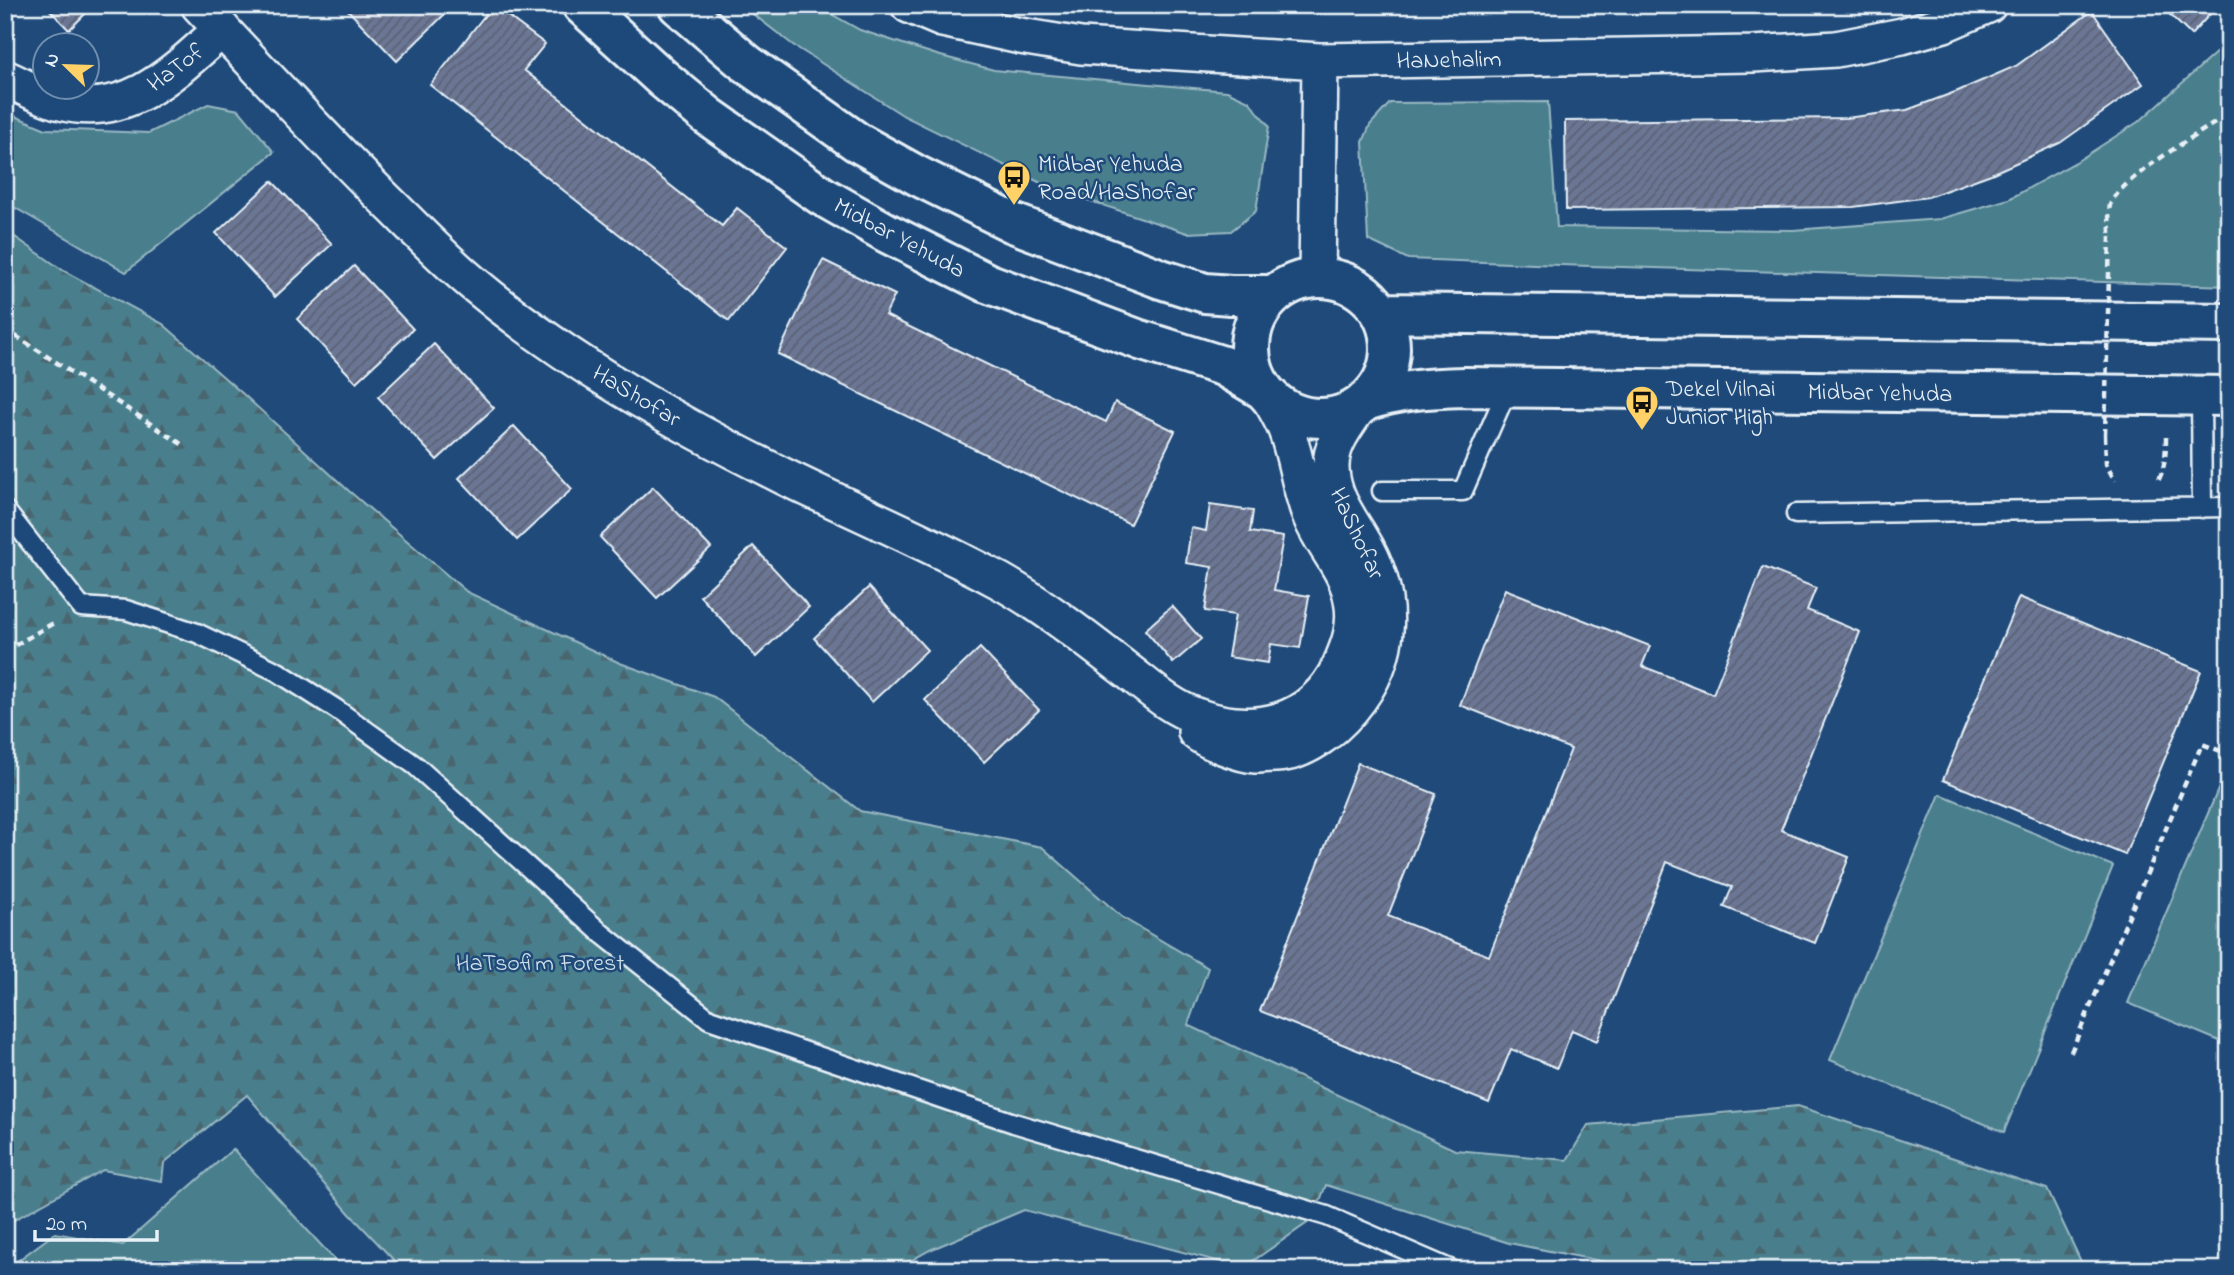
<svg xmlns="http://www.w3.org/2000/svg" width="2234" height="1275" viewBox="0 0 2234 1275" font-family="'Indie Flower',sans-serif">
<defs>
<pattern id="forest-firs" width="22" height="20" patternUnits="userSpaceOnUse" patternTransform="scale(1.75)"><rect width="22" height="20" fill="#4a7f8d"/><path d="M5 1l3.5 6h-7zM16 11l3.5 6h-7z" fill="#48666f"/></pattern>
<pattern id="building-hatch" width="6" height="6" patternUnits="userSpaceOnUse" patternTransform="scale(1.75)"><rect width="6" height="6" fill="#6b7694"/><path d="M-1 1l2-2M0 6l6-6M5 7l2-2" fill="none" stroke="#5a6173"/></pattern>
</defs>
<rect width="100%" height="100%" fill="#1f4a7a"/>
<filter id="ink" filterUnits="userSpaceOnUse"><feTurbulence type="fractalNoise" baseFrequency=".0143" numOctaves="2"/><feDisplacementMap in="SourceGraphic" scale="14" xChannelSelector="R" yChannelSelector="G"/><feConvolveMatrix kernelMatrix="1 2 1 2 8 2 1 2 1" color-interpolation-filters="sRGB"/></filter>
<g filter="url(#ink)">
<!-- green -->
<path fill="#4a7f8d" stroke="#99b8c2" stroke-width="2" d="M741 5H815L860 30 937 55 994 70 1227 91 1249 101 1269 126 1256 211 1231 231 1187 233 1051 188 904 116 793 45Z
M2229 41V286L1559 265 1408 259 1368 240 1363 142 1370 125 1390 103 1548 102 1557 227 1793 230 1940 219 2009 199 2076 162 2141 120Z
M208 104 239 110 274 152 126 272 5 202V112L46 129 149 133Z
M2222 780 2229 782V1045L2128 1003Z
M1940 794 2113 866 2004 1132 1830 1060Z
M233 1149 344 1270H5L55 1233 123 1245Z"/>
<!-- forest -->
<path fill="url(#forest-firs)" stroke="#99b8c2" stroke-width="2" d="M5 230 64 271 163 324 243 394 349 491 467 592 620 663 714 697 860 811 1042 847 1123 918 1208 968 1188 1025 1455 1150 1567 1160 1588 1125 1798 1106 2047 1189 2085 1270H1646L1509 1243 1326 1185 1313 1219 1243 1268 1024 1210 930 1250 894 1270H403L350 1214 247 1095 164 1163 162 1181 103 1170 5 1225Z"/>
<!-- building -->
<path fill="url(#building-hatch)" stroke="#e8f1f8" stroke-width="2" d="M45 5H94L69 30Z
M343 5H454L397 61Z
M493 5 545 44 524 70 722 226 737 208 787 247 729 321 430 85Z
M2160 5H2218L2191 35Z
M2092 11 2143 84 2060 143 1991 174 1928 197 1853 207 1566 210 1565 121 1846 118 1907 110 1958 91 2016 66Z
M272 181 332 244 275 297 216 233Z
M823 260 895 295 885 315 1106 422 1115 402 1175 431 1130 524 778 354Z
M354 266 413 329 356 382 297 319Z
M434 344 494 408 437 460 378 397Z
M514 426 572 489 517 540 459 478Z
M653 487 711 548 657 598 600 537Z
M1210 505 1253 511 1250 532 1283 537 1274 590 1309 596 1300 648 1271 644 1268 663 1228 657 1235 615 1205 611 1212 567 1186 563 1191 528 1206 531Z
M753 546 809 607 756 657 700 596Z
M1763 567 1816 588 1807 610 1860 632 1781 830 1849 857 1815 943 1724 907 1732 887 1667 862 1597 1041 1572 1030 1557 1068 1511 1049 1489 1103 1260 1011 1358 763 1436 794 1388 916 1489 956 1571 749 1460 705 1505 589 1650 646 1642 666 1713 694Z
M869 587 927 650 872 702 814 638Z
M2019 597 2201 671 2125 855 1943 780Z
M1172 606 1201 639 1173 663 1145 630Z
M980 648 1039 710 984 762 925 700Z"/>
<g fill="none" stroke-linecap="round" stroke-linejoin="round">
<defs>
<path id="lane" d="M2201 396 2202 508
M1382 491H1463L1508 388
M5 510 81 607 126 610 197 633 278 672 336 709 416 766 601 933 709 1019 1014 1123 1327 1216 1452 1270
M1796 514 2229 507"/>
<path id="street" d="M199 5C263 73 327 143 394 208 420 234 446 261 474 284 567 362 676 423 785 477 856 512 930 543 1000 581 1044 606 1085 638 1125 669 1148 686 1169 707 1196 716 1254 737 1312 724 1340 666 1350 644 1357 624 1352 600 1347 568 1322 546 1311 517 1300 490 1297 462 1288 435 1284 422 1276 409 1269 397
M909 5 942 19 1020 36 1081 46 1320 61 1753 54 1836 49 1902 36 1944 24 1988 5
M5 78C23 86 42 97 61 102 129 120 175 71 222 29
M1317 277 1320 61
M1196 732C1206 741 1240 754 1255 755 1261 755 1269 754 1276 754 1305 753 1333 730 1351 709 1396 656 1395 593 1360 537 1347 516 1332 495 1331 469 1330 445 1345 427 1358 408"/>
<path id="secondary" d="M582 5 662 78 708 116 822 196 887 233 987 283 1140 340 1223 366 1262 389
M678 5 747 64 857 142 918 176 1013 223 1161 279 1205 293 1231 295H1272
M1250 348a70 70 0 1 1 140 0a70 70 0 1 1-140 0Z
M1382 313 2229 323
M1365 401C1402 390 1426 388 1465 387L2229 396"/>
</defs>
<!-- lane casing -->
<use href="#lane" stroke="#e8f1f8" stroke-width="23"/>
<!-- street casing -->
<use href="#street" stroke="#e8f1f8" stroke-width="40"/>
<!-- secondary casing -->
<use href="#secondary" stroke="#e8f1f8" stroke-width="44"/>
<!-- path -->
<path stroke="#e8f1f8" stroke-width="4.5" stroke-dasharray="7 5" stroke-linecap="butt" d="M2110 233C2110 225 2108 213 2110 205 2119 179 2203 131 2229 114
M5 329 183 445
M2105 435 2106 464 2115 481
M2159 479C2166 465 2166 449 2166 433
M5 651 57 621
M2071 1052 2202 744 2229 754"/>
<!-- lane -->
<use href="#lane" stroke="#1f4a7a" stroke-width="18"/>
<!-- street -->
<use href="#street" stroke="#1f4a7a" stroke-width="35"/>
<!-- secondary -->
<use href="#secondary" stroke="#1f4a7a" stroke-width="38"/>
<!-- path-bridge -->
<path stroke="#e8f1f8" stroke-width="4.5" stroke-dasharray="7 5" stroke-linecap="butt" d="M2105 435 2110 233"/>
</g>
</g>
<!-- icons -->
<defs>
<symbol id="bus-pin" viewBox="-11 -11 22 30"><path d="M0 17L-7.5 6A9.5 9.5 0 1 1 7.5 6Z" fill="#ffd166" stroke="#1f4a7a"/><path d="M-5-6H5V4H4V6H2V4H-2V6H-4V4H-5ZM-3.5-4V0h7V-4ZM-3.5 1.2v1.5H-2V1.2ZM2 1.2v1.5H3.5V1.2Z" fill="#111"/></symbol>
</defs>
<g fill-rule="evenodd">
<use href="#bus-pin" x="995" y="158" width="38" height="52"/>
<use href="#bus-pin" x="1623" y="383" width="38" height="52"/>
</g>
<g text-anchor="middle" stroke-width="5" stroke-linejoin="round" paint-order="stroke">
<!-- street labels -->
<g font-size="24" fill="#e8f1f8" stroke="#1f4a7a">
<text transform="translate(1449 59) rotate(-1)" y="8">HaNehalim</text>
<text transform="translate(175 67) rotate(-37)" y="8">HaTof</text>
<text transform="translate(900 237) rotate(28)" y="8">Midbar Yehuda</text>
<text transform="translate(1880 392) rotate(1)" y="8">Midbar Yehuda</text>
<text transform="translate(637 395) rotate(31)" y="8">HaShofar</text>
<text transform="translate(1358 533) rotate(65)" y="8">HaShofar</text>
</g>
<!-- poi labels -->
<g font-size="24" fill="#e8f1f8" stroke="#1f4a7a" text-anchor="start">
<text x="1038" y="171">Midbar Yehuda<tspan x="1038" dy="28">Road/HaShofar</tspan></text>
<text x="1666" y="396">Dekel Vilnai<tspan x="1666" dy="28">Junior High</tspan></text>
</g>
<!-- park labels -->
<g font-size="24" fill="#d0e0e8" stroke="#1f4a7a">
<text x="540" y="970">HaTsofim Forest</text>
</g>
</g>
<!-- margin -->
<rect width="2234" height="1275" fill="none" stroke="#1f4a7a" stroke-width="28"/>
<rect x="14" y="14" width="2206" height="1247" fill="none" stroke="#e8f1f8" stroke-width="2.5" filter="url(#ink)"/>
<!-- north arrow -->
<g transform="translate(66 66) rotate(293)"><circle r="33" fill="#1f4a7a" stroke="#6f8dac" stroke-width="2"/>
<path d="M0-5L12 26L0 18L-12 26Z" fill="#ffd166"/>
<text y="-10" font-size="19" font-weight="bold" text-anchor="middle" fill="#e8f1f8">N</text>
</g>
<!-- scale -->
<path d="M35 1230v10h122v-10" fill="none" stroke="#e8f1f8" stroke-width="3.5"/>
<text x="46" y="1230" font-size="21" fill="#e8f1f8" stroke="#1f4a7a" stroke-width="5" paint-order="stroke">20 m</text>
</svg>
